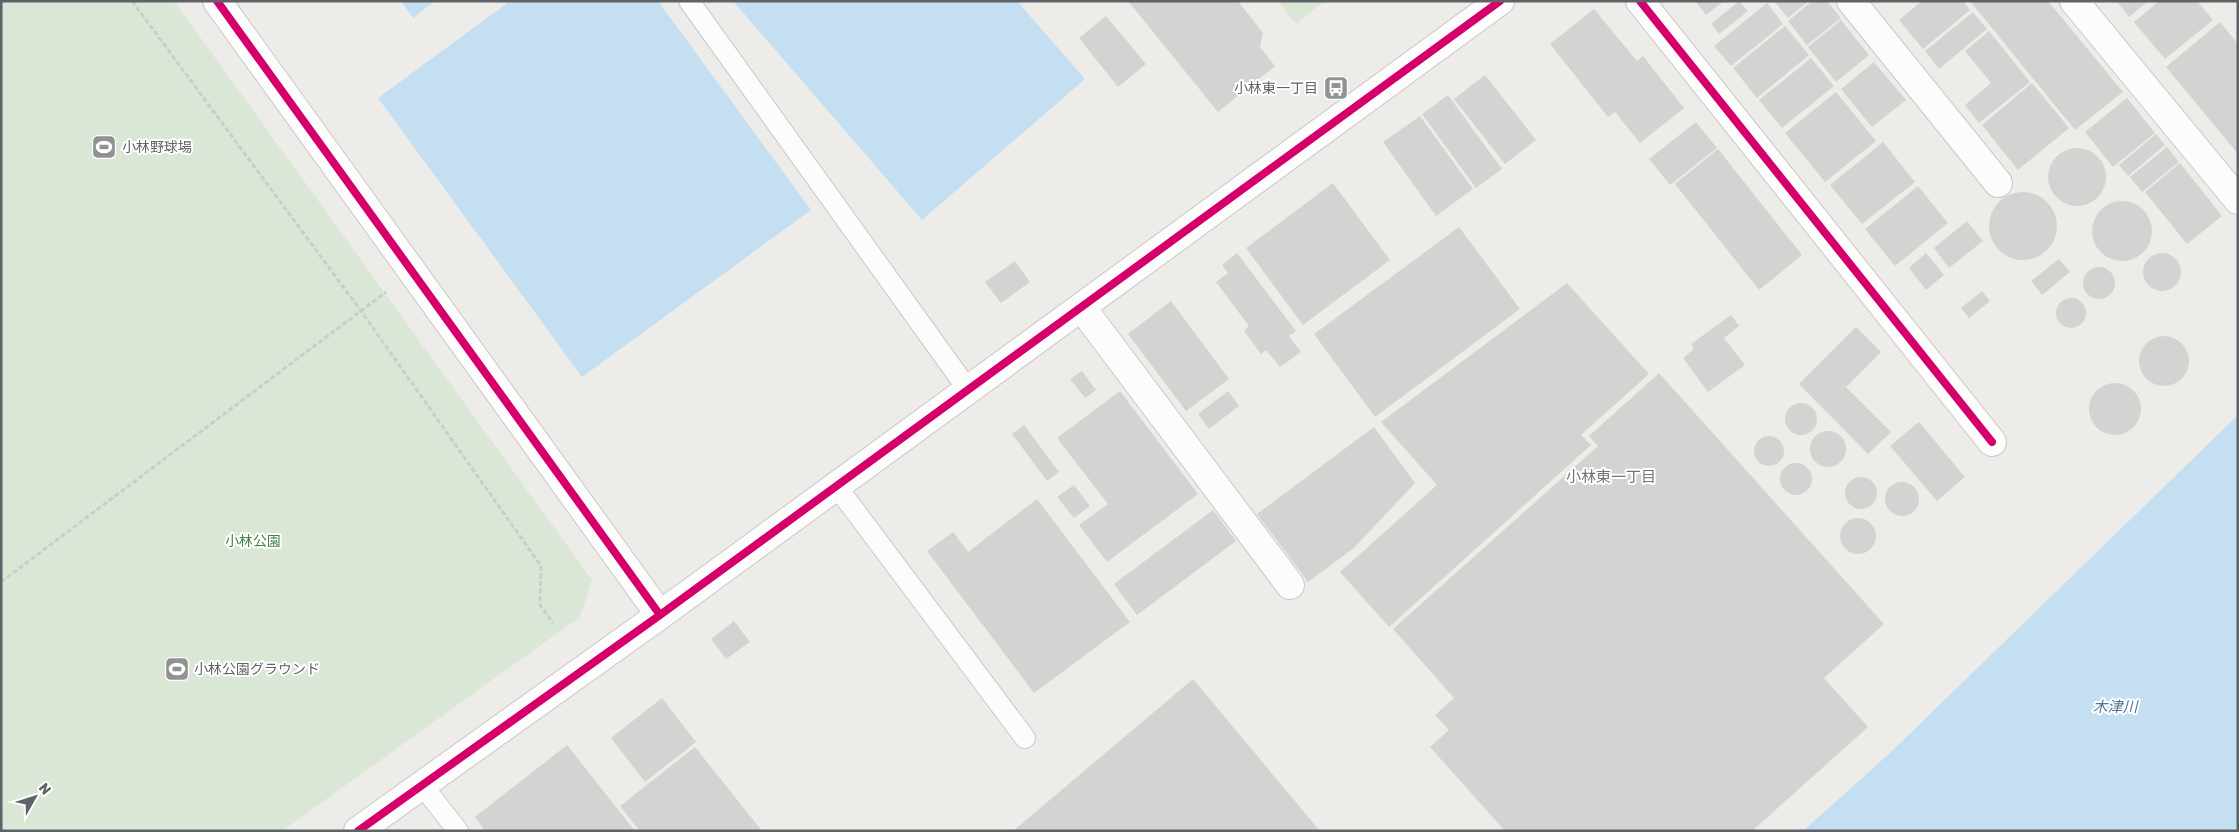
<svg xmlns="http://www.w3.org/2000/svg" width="2239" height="832" viewBox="0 0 2239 832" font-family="Rubik,'Noto Sans JP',sans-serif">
<rect width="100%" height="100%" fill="#eeece9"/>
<!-- green -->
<path fill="#dae7d7" d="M1 1H174L592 580 580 617 282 831H1Z
M1278 1H1325L1296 24Z"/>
<!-- water -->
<path fill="#c4dff1" d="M401 1H435L413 18Z
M510 1H658L811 210 582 377 378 98Z
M733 1H1017L1085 79 922 220Z
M2238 415V831H1803L1892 751Z"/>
<!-- building -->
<path fill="#d5d3d2" d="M1128 1H1238L1263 33 1260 47 1275 66 1218 112Z
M1695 1H1724L1706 15Z
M1739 1 1748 11 1719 34 1711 24Z
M1774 1H1809L1788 18Z
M1812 1H1827L1841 18 1807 45 1788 21Z
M1922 1H1963L1970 10 1923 49 1899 20Z
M1970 1H2048L2123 92 2075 130Z
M2117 1H2148L2129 17Z
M2159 1H2197L2213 20 2165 59 2134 22Z
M1767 3 1783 24 1731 66 1714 46Z
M1594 9 1637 61 1643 56 1684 108 1640 143 1615 112 1608 117 1550 44Z
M1973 12 1987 29 1939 69 1925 51Z
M1106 16 1146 64 1118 87 1079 38Z
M1841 20 1869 55 1836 82 1808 47Z
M2220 22 2238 44V154L2166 67Z
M1785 26 1809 55 1757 98 1733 68Z
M1989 31 2030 82 1979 123 1965 105 1991 83 1965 51Z
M1811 58 1834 86 1782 128 1759 100Z
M1874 62 1906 100 1872 127 1841 89Z
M1485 75 1536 140 1505 164 1454 99Z
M2032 83 2069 128 2018 170 1982 125Z
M1836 92 1876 141 1825 182 1785 133Z
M1448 95 1502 169 1476 188 1422 114Z
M2127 98 2155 133 2113 167 2085 132Z
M1420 116 1473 189 1436 216 1383 142Z
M1696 122 1717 148 1670 185 1649 159Z
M2156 134 2165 145 2128 176 2119 165Z
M1883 142 1915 182 1862 224 1830 185Z
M2167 147 2179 162 2142 192 2130 177Z
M2048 177a29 29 0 1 1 58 0a29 29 0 1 1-58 0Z
M1718 149 1802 255 1759 290 1675 184Z
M2180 163 2222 216 2187 244 2145 192Z
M1333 183 1390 260 1303 325 1246 248Z
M1918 186 1948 223 1895 266 1865 229Z
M1989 226a34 34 0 1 1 68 0a34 34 0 1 1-68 0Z
M2092 231a30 30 0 1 1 60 0a30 30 0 1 1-60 0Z
M1967 221 1983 241 1949 268 1934 248Z
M1459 227 1520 309 1375 417 1314 334Z
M2143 272a19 19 0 1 1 38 0a19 19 0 1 1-38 0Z
M1237 253 1296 331 1289 336 1301 352 1280 367 1266 350 1261 354 1244 331 1249 326 1216 282 1228 273 1222 265Z
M1926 253 1944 275 1926 290 1909 268Z
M2059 259 2070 272 2042 295 2031 281Z
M1015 261 1030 282 1001 303 985 282Z
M2083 283a16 16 0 1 1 32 0a16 16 0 1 1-32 0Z
M1567 283 1649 374 1581 435 1591 445 1389 627 1340 572 1437 485 1381 422Z
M1982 291 1990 301 1969 318 1961 308Z
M2056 313a15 15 0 1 1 30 0a15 15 0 1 1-30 0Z
M1171 301 1229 379 1186 411 1128 334Z
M1731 315 1739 326 1724 338 1745 365 1708 392 1683 358 1694 349 1691 344Z
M1856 327 1881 352 1846 387 1891 432 1868 454 1799 384Z
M2139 361a25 25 0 1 1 50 0a25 25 0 1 1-50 0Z
M1082 371 1096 390 1085 398 1070 379Z
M1659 373 1884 624 1824 678 1868 727 1752 831H1505L1430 747 1449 730 1435 715 1454 698 1393 629 1598 446 1589 436Z
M2089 409a26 26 0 1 1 52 0a26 26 0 1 1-52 0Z
M1120 391 1198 494 1107 562 1079 525 1108 504 1057 438Z
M1228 391 1239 406 1209 429 1198 414Z
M1785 419a16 16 0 1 1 32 0a16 16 0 1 1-32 0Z
M1919 422 1965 477 1937 501 1890 446Z
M1024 425 1059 472 1047 481 1012 434Z
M1374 427 1415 483 1354 548 1308 582 1257 514Z
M1810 449a18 18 0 1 1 36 0a18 18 0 1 1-36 0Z
M1754 451a15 15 0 1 1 30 0a15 15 0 1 1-30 0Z
M1780 479a16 16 0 1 1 32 0a16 16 0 1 1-32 0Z
M1845 493a16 16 0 1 1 32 0a16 16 0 1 1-32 0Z
M1885 499a17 17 0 1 1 34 0a17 17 0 1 1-34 0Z
M1074 485 1090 506 1074 518 1057 497Z
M1037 499 1130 622 1034 693 927 551 953 532 968 552Z
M1213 510 1236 541 1137 615 1114 584Z
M1840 536a18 18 0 1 1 36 0a18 18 0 1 1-36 0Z
M734 621 750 642 726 659 711 639Z
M1193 679 1320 831H1013Z
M662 698 696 742 645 782 611 738Z
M567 745 635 831H485L475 817Z
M695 747 762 831H640L620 806Z"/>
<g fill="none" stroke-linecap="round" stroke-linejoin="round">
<defs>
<path id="service" d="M689 1 969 391
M837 487 1025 738
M422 785 458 831"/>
<path id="minor" d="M217 1 660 615
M1640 1 1992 442
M1851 1 1998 183
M2074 1 2238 200
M1082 308 1290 585"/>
<path id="tertiary" d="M358 831 660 615 1500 1"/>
</defs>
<!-- service casing -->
<use href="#service" stroke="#c9c8c8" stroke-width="22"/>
<!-- minor casing -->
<use href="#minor" stroke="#c9c8c8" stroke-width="30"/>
<!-- tertiary casing -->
<use href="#tertiary" stroke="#c9c8c8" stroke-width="30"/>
<!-- path -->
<path stroke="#cacecb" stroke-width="3" stroke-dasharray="5 2.5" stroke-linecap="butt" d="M132 1 361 311 541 566 540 605 553 623
M1 582 386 292"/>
<!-- service -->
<use href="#service" stroke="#fcfcfc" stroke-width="20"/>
<!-- minor -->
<use href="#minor" stroke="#fcfcfc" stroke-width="28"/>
<!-- tertiary -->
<use href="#tertiary" stroke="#fcfcfc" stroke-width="28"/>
<defs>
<path id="cycleway" d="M217 1 660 615
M1640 1 1992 442
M358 831 660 615 1500 1"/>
</defs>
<!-- cycleway casing -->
<use href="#cycleway" stroke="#fff" stroke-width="11"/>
<!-- cycleway -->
<use href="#cycleway" stroke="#d6006c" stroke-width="8"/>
</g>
<!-- icons -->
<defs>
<symbol id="bus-square" viewBox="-11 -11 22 22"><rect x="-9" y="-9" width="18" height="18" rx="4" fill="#919294" stroke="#fff"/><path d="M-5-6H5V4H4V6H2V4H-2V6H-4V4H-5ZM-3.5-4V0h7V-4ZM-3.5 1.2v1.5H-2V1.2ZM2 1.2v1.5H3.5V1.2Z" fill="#fff"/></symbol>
<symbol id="stadium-square" viewBox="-11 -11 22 22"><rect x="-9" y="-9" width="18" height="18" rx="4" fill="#919294" stroke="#fff"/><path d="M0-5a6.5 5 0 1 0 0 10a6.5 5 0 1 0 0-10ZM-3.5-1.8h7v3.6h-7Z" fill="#fff"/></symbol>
</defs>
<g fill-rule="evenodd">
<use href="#bus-square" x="1322" y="74" width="28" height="28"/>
<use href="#stadium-square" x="90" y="133" width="28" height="28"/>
<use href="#stadium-square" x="163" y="655" width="28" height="28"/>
</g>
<g text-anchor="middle" stroke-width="4" stroke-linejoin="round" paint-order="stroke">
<!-- poi labels -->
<g font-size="14" fill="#5f6266" stroke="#fff" text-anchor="start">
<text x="1318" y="93" text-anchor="end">小林東一丁目</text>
<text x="122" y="152">小林野球場</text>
<text x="194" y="674">小林公園グラウンド</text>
</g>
<!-- park labels -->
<g font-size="14" fill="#418342" stroke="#fff">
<text x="253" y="546">小林公園</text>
</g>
<!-- neighbourhood labels -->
<g font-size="15" fill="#707478" stroke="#fff">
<text x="1611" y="482">小林東一丁目</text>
</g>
<!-- water labels -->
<g font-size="15" font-style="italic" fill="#4c779d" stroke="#fff">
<text x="2115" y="712">木津川</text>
</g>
</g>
<!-- border -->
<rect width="2239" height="832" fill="none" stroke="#5f6266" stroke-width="5"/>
<!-- north arrow -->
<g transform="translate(35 797) rotate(51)" stroke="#ffffff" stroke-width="4" paint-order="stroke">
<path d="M0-4L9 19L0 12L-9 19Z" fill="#5f6266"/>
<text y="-8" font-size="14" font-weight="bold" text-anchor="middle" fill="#5f6266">N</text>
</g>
</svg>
